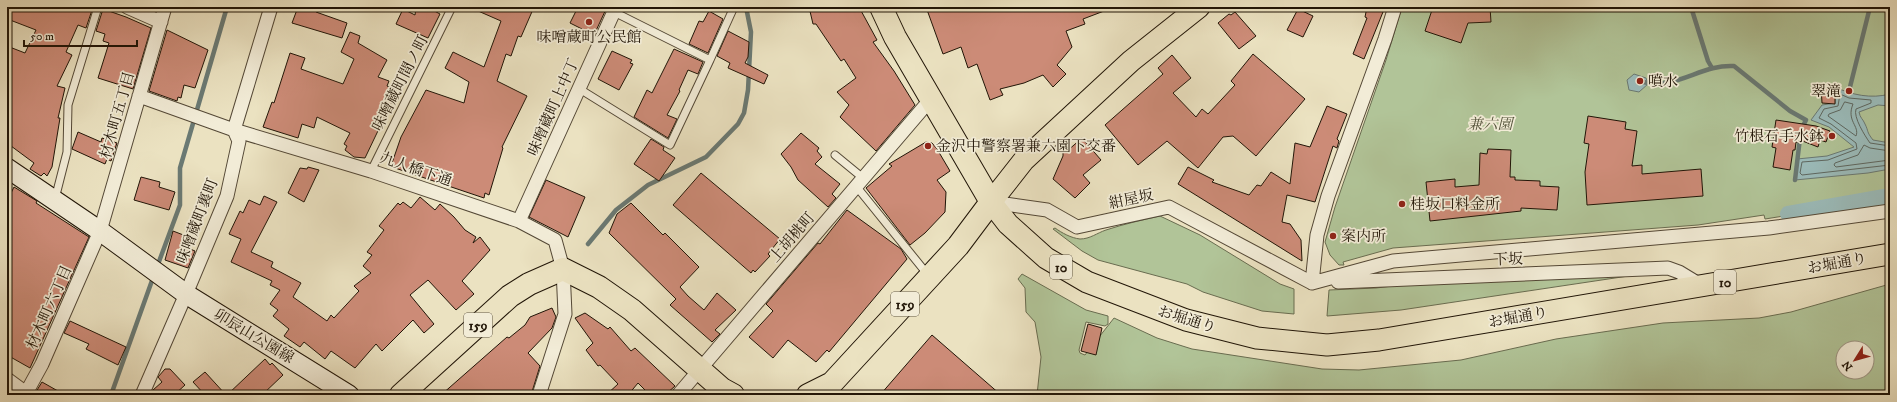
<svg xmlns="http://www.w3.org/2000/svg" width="1897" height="402" viewBox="0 0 1897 402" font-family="'IM FELL DW Pica','Noto Serif JP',serif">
<rect width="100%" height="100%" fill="#ebe2c1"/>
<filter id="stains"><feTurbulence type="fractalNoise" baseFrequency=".005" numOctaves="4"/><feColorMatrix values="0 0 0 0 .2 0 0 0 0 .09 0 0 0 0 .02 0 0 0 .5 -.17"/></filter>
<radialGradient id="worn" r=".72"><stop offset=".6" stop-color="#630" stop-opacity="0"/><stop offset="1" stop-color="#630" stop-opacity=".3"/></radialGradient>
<!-- green -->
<path fill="#b1c498" stroke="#696c50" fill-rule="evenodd" d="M1402 7H1890V199L1765 219 1764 215 1698 225 1393 248 1343 262 1344 265H1339L1330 255 1325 242 1335 207 1386 60Z
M1160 216 1200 235 1280 284 1294 289V314L1262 311 1203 292 1187 284 1098 260 1082 251 1053 229 1055 228C1062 233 1071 238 1080 239 1090 239 1097 233 1106 230 1124 224 1142 220 1160 216Z
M1022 274 1086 310 1108 316V324L1105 326 1086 322 1079 350 1080 353 1085 355 1114 318 1157 338 1192 349 1322 369 1359 370 1461 360 1556 339 1663 323 1759 318 1791 312 1890 284V395H1037L1041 357 1035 322 1026 312 1025 288 1018 279ZM1843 348H1867V372H1843Z
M1635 275 1401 310 1327 316 1329 290 1376 288 1425 282Z"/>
<!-- water -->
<path fill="#9bbcbb" stroke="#6a7973" d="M1634 74 1646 78 1648 84 1639 92 1629 90 1627 80Z
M1835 87C1852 95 1871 99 1890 94V106L1878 105 1859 112C1860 118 1863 119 1865 124 1869 132 1866 131 1873 140L1890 143V169L1868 173 1795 180 1797 159 1827 156 1854 147 1829 127 1811 120 1822 105 1835 103Z"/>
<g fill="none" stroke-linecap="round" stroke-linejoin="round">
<!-- shore -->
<path stroke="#5e6861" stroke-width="1" d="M1845 102 1853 104C1846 121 1860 126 1856 136L1828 116 1829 114 1840 110Z
M1890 146 1870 143C1865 136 1853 117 1856 109L1871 103V100L1849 98 1840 94 1838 106 1824 109 1819 118 1831 124 1856 143 1857 149 1828 160 1802 162 1800 173 1802 175 1890 165
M1890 151 1870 148 1864 145 1858 155 1835 163 1834 165 1836 167 1890 160"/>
<!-- stream -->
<path stroke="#6a7973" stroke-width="4.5" d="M1691 7 1708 61 1712 68
M1643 82C1677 90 1701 64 1734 66L1790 111 1806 120 1802 128
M1849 91 1870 7
M1795 180 1800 138
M588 244 616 210 648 185 706 157 738 124 744 113 748 90 751 32 746 7
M157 267 180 205V168L227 7
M111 395 154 275"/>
<!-- canal -->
<path stroke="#9bbcbb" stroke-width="16" d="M1788 214 1890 196"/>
</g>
<!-- building -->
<path fill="#cc8b77" stroke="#211507" d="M7 7H93L86 28 78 25 66 52 72 55 57 86 65 88 58 118H60L52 167 47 176 44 173 41 176 30 169 34 163 7 143V46L25 53 36 30 10 20 11 17 7 15Z
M298 7H317L316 12 347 23 342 38 292 23Z
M416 7H427L440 14 428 38 396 24 403 9 415 15Z
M469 7H534L521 37 518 36 511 56 506 54 497 81 527 96 502 147 503 148 489 195 485 193 484 198 395 168V166L392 163 401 137 426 90 464 103 469 82 445 68 453 52 484 67 501 21Z
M578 7H607L594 35 570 23Z
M809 7H859L877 40 873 42 894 71 915 105 876 151 840 117 849 105 837 92 856 78 844 59 841 61 816 24H813Z
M926 7H1112V8L1083 19 1085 24 1066 31 1072 47 1057 65 1066 74 1053 87 1043 75 1024 83 1000 89 1003 95 990 100 977 64 968 68 961 47 943 54Z
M1367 7H1385L1364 59 1353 54 1367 18 1365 17Z
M1433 7H1490L1491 22 1468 23 1461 43 1425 31Z
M103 9 126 17 151 28 133 89 98 78 109 43 103 41 105 34 96 31Z
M1298 9 1313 16 1303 37 1287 30Z
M709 11 723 19 708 53 689 44 699 21 703 22Z
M1235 12 1256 36 1239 49 1218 23 1229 14 1231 15Z
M167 30 208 50 195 88 184 85 181 98 178 97 177 101 149 91Z
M728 31 749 42 748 57 745 63 768 75 764 84 728 68 730 63 717 56Z
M350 32 360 36 358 43 387 60 378 77 389 81 387 86 397 91 365 158 354 157 345 150 347 146 344 144 350 133 317 117 314 128 302 124 298 138 263 127 272 102 274 103 290 53 305 58 301 69 343 84 354 59 341 52Z
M674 49 703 62 698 74 688 70 679 90 680 91 667 115 677 119 668 138 634 117 647 90 652 93Z
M612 51 632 60 630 63 633 64 619 90 598 79Z
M1253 54 1305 99 1256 156 1233 136 1223 137 1198 168 1167 141 1138 165 1105 125 1163 74 1158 68 1172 55 1191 78 1173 93 1196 117 1202 109 1208 114 1235 85 1231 81Z
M1821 87H1835V104L1822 103Z
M1327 106 1347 114 1337 139 1339 141 1337 148 1333 146 1315 202 1287 195 1282 222 1290 224 1301 240 1302 261 1178 184 1188 167 1214 180 1212 182 1249 195 1257 185 1261 186 1271 172 1290 184 1295 143 1310 147Z
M1588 116 1626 122 1625 129 1637 131 1632 166 1642 165V174L1701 169 1703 196 1587 205 1585 172 1589 144 1584 143Z
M1776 120 1816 126 1830 131 1826 142 1820 140 1818 147 1800 140V143L1796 142 1795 150H1793L1790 170 1773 167 1776 148 1772 147Z
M78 132 101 142 102 138 117 143 111 161 107 159 105 164 72 149Z
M801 133 819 148 817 151 822 157 815 164 840 184 832 194 836 198 828 207 798 180 791 167 781 154Z
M1082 138 1101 160 1083 175 1090 183 1075 198 1053 179 1063 156V152H1066Z
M651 139 664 147 663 150 675 158 659 181 634 164Z
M926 142 932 143 937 149 950 171 937 180 946 192 945 212 925 233 910 245 866 188 892 166 889 164Z
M1488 149 1511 150 1510 177H1515V180L1540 181V186L1559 187 1557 210 1521 208V211L1430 221 1426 182 1455 179V187L1479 185 1480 153 1487 154Z
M308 167 319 170 304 202 288 193 300 168 307 169Z
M701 173 780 239 768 254 770 256 755 272 753 270 751 273 673 205Z
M141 177 160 182 159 187 175 192 169 210 134 200Z
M546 180 585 197 568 237 529 217Z
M14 187 37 201 36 203 89 237 30 368 7 355V201Z
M264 196 277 202 251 252 273 262 271 267 301 283 293 297 327 321 331 315 334 318 359 291 354 286 371 273 363 266 372 255 367 252 384 230 379 226 398 203 400 205 403 202 411 208 420 197 435 210 440 204 454 217 465 230 476 237 473 243 480 237 490 250 462 281 474 294 456 310 428 280 410 295 434 324 424 333 413 320 382 351 376 344 355 368 331 351 325 359 304 342 300 347 284 336 289 329 273 316 278 310 270 304 280 290 270 285 272 281 231 262 241 239 229 234 240 211 243 213 249 200 260 205Z
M631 203 663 235 665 233 699 267 680 287 688 296 704 310 717 293 736 310 715 330 720 334 712 342 670 305 676 299 609 233 617 214Z
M847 210 901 249 907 259 829 352 827 350 816 362 788 340 773 358 749 337 773 311 766 304 818 243 820 244Z
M173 231 186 236 183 246 195 251 188 268 165 260Z
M552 308 556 317 552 328 528 353 540 366 531 395H441L507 337 509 338 525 325 530 317Z
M585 313 608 329 610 327 631 351 635 348 675 386 665 395H650L638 383 628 395H606L618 384 600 365 598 366 586 350 593 343 575 318Z
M70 321 126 347 118 365 86 349 89 344 64 333Z
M1088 324 1102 328 1096 355 1081 351Z
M932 335 1001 395H880Z
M265 359 270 365 272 363 283 375 262 395H227Z
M165 369H170L185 385 174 395H151L153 390 162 382 158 377Z
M205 372 226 395H205L193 382Z
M42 382 65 395H34Z"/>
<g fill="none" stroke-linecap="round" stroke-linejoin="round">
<defs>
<path id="lane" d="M710 60 734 7
M578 88 670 145 710 60 614 12
M835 155 863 178
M371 171 452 7
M856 186 928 275
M55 199 67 152 68 105 98 7"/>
<path id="street" d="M127 7 161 22
M139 96 234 130 371 171 519 221 555 240 563 269 565 314 539 395
M991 202 1047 210 1077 227 1169 207 1312 283
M519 221 616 7
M1338 282 1668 268 1679 272 1702 286
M1312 283 1393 261 1769 228 1890 211
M1312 283 1317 235 1328 196 1385 39 1395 7
M7 379 26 393
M25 395 42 364 100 231 165 7
M142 395 186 294 227 196 239 141 234 130 271 7
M678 395 930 100"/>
<path id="secondary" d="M7 168 100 231 186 294 349 395"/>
<path id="primary" d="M1199 7 1131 61 1024 160 991 202 1008 224 1046 258 1087 282 1186 320 1257 338 1327 345 1379 340 1890 254"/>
<path id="highway" d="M401 395 510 296 529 284 563 269 599 287 632 310 722 389 733 395
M808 395 832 383 958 246 991 202 895 37 881 7"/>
</defs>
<!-- lane casing -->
<use href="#lane" stroke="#544836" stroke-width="9"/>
<!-- street casing -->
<use href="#street" stroke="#544836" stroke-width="15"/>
<!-- secondary casing -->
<use href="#secondary" stroke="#211507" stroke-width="21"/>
<!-- primary casing -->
<use href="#primary" stroke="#211507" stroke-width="23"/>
<!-- highway casing -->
<use href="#highway" stroke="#211507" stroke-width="24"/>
<!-- lane -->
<use href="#lane" stroke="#f2ecd7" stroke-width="7"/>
<!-- street -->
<use href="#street" stroke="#f2ecd7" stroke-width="13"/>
<!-- secondary -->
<use href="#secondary" stroke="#f2ecd7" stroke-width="19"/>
<!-- primary -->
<use href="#primary" stroke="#ebe2c1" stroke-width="21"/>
<!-- highway -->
<use href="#highway" stroke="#ebe2c1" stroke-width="22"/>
</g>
<!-- markers -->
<g fill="#8f2418" stroke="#f2ecd7" stroke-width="1.5">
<circle cx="589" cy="22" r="4"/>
<circle cx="1640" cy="81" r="4"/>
<circle cx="1849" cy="91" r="4"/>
<circle cx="1832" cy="136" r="4"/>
<circle cx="928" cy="146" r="4"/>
<circle cx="1402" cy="204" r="4"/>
<circle cx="1333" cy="236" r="4"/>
</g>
<g text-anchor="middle" stroke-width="3.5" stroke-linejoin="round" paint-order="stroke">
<!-- shield labels -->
<g fill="#f2ecd7" stroke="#605645" stroke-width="1">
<rect x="1050" y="255" width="22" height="24" rx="3"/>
<rect x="1714" y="270" width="22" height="24" rx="3"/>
<rect x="891" y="292" width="28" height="24" rx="3"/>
<rect x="464" y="313" width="28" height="24" rx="3"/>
</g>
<g font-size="14" font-weight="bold" fill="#211507">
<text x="1061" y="272">10</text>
<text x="1725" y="287">10</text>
<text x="905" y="309">159</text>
<text x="478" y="330">159</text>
</g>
<!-- poi labels -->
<g font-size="15" fill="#211507" stroke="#f2ecd7" text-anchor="start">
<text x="589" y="42" text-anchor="middle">味噌蔵町公民館</text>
<text x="1648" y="86">噴水</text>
<text x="1841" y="96" text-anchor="end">翠滝</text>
<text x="1824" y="141" text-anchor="end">竹根石手水鉢</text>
<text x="936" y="151">金沢中警察署兼六園下交番</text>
<text x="1410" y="209">桂坂口料金所</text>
<text x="1341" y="241">案内所</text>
</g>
<!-- street labels -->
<g font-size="15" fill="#211507" stroke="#f2ecd7">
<text transform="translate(400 83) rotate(-63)" y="5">味噌蔵町間ノ町</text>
<text transform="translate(553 107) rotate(-66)" y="5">味噌蔵町上中丁</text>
<text transform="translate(117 115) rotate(-74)" y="5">材木町五丁目</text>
<text transform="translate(416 169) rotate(19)" y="5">九人橋下通</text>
<text transform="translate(1131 199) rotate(-12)" y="5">紺屋坂</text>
<text transform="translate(197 221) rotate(-69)" y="5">味噌蔵町裏町</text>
<text transform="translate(792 237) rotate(-49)" y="5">上胡桃町</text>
<text transform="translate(1508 259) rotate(-2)" y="5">下坂</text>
<text transform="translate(1837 263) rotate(-10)" y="5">お堀通り</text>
<text transform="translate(49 307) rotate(-66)" y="5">材木町六丁目</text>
<text transform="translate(1518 317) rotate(-10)" y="5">お堀通り</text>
<text transform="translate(1187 319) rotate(17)" y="5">お堀通り</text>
<text transform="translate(254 336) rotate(31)" y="5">卯辰山公園線</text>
</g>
<!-- park labels -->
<g font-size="15" font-style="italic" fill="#53523a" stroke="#f2ecd7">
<text x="1490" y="129">兼六園</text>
</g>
</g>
<!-- margin -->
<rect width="1897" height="402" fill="none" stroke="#ebe2c1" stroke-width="24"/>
<rect x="8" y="8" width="1881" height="386" fill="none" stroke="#211507" stroke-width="2"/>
<rect x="12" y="12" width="1873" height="378" fill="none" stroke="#211507"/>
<!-- north arrow -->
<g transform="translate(1855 360) rotate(233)"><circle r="19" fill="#f2ecd7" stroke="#9e9684"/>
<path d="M0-3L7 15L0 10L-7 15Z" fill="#8f2418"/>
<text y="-6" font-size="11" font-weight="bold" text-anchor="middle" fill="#211507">N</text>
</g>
<!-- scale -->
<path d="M24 40v6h113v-6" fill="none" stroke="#211507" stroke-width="2"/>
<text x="30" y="40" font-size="12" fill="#211507" stroke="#f2ecd7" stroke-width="3" paint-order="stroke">50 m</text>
<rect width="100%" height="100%" filter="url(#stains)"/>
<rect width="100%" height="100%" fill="url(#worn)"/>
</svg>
